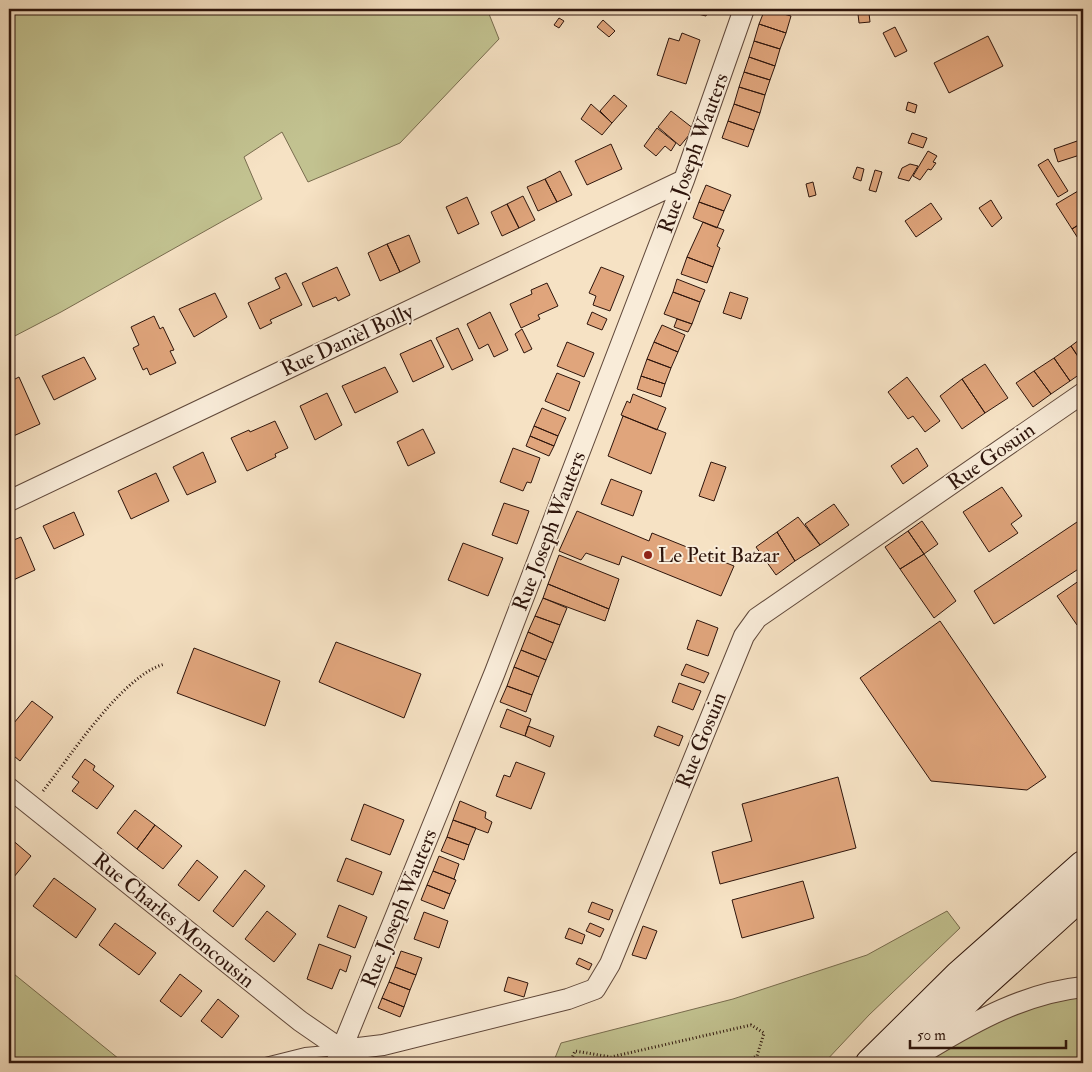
<svg xmlns="http://www.w3.org/2000/svg" width="1092" height="1072" viewBox="0 0 1092 1072" font-family="'IM FELL Double Pica',serif">
<rect width="100%" height="100%" fill="#f6e2c4"/>
<filter id="stains"><feTurbulence type="fractalNoise" baseFrequency=".004" numOctaves="4"/><feColorMatrix values="0 0 0 0 .2 0 0 0 0 .09 0 0 0 0 .02 0 0 0 .5 -.17"/></filter>
<radialGradient id="worn" r=".72"><stop offset=".6" stop-color="#630" stop-opacity="0"/><stop offset="1" stop-color="#630" stop-opacity=".3"/></radialGradient>
<!-- green -->
<path fill="#c2c290" stroke="#786c4e" d="M9 9H487L499 39 400 143 308 182 282 132 244 157 262 199 61 312 9 339Z
M947 911 960 928 869 1015 824 1063H553L561 1043 733 999 867 955Z
M9 970 124 1063H9Z
M1083 995V1063H927L934 1055 1038 1001Z"/>
<!-- building -->
<path fill="#e0a57c" stroke="#2e150c" d="M678 9H709L706 16Z
M765 9 791 16 786 33 759 24Z
M869 13 870 22 859 23 858 14Z
M559 18 564 21 559 28 554 25Z
M603 20 615 31 609 37 597 27Z
M759 24 786 33 780 49 754 41Z
M895 27 907 51 895 57 883 33Z
M682 33 700 40 686 84 657 75 669 38 679 41Z
M988 36 1003 66 949 93 934 63Z
M754 41 780 49 775 66 749 57Z
M749 57 775 66 770 80 744 72Z
M744 72 770 80 765 95 739 87Z
M739 87 765 95 760 113 734 104Z
M614 95 627 106 612 123 600 111Z
M908 102 917 105 915 113 906 110Z
M591 104 612 123 602 135 581 119Z
M734 104 760 113 754 130 728 121Z
M671 111 694 129 680 146 658 127Z
M728 121 754 130 748 147 722 138Z
M657 128 676 143 671 151 665 146 656 156 644 146Z
M912 133 927 138 923 148 908 143Z
M1083 139V154L1058 162 1054 149Z
M611 144 622 169 587 185 575 161Z
M928 151 937 156 933 162 936 163 931 170 928 169 920 180 913 176Z
M1048 159 1068 191 1058 197 1038 165Z
M910 164 918 166 909 181 898 178 902 168Z
M857 167 864 169 861 181 853 178Z
M875 170 882 172 876 192 869 190Z
M560 171 572 195 557 202 545 179Z
M545 179 557 202 538 211 527 187Z
M813 182 816 195 809 197 806 184Z
M706 185 731 195 724 211 699 202Z
M1078 191 1083 199V222L1072 229 1056 204Z
M523 196 535 220 519 228 507 204Z
M467 197 479 224 458 234 446 207Z
M991 200 1002 218 992 227 979 208Z
M699 202 724 211 717 228 693 218Z
M931 203 942 219 916 237 905 221Z
M507 204 519 228 502 236 491 212Z
M703 222 724 230 717 246 720 248 713 267 687 257Z
M1083 222V246L1072 229Z
M409 235 420 262 400 272 387 244Z
M387 244 400 272 380 281 368 253Z
M687 257 713 267 707 283 681 274Z
M337 267 350 295 338 301 336 297 313 307 302 283Z
M601 267 624 276 610 311 593 305 596 296 589 293Z
M286 273 302 305 270 320 272 323 260 329 248 303 280 288 275 278Z
M677 279 705 290 700 302 673 292Z
M547 283 558 306 538 315 540 319 521 328 510 304 532 294 531 290Z
M673 292 700 302 692 324 664 314Z
M730 292 748 298 741 319 723 313Z
M215 293 227 317 194 337 179 309Z
M490 312 508 350 494 357 488 344 479 349 467 324Z
M592 312 607 319 602 330 587 324Z
M154 316 160 329 163 327 174 350 170 351 176 363 150 375 147 368 143 370 133 348 139 345 131 327Z
M677 319 692 324 688 332 674 327Z
M662 325 685 335 678 352 654 342Z
M458 328 473 360 452 370 436 338Z
M522 329 532 349 524 353 515 334Z
M1083 337V364L1071 346Z
M431 340 444 367 413 382 400 354Z
M567 342 594 353 584 377 557 366Z
M654 342 678 352 671 368 647 359Z
M1071 346 1083 364V372L1070 381 1054 358Z
M84 357 96 379 54 400 42 376Z
M1054 358 1070 381 1051 394 1034 371Z
M647 359 671 368 665 384 641 376Z
M985 364 1008 398 985 413 962 379Z
M385 367 398 392 355 413 342 386Z
M1034 371 1051 394 1033 407 1016 383Z
M557 373 580 382 569 411 545 401Z
M641 376 665 384 661 397 637 389Z
M19 377 40 424 9 438V382Z
M907 377 940 421 925 432 913 416 908 419 888 392Z
M962 379 985 413 962 429 940 396Z
M327 393 342 425 315 440 300 406Z
M633 394 666 408 657 430 621 415 627 401 630 403Z
M542 408 566 418 558 436 534 426Z
M623 416 666 433 651 474 608 456Z
M275 421 288 448 275 454 276 457 247 471 231 438 249 430 250 432Z
M534 426 558 436 554 446 530 436Z
M423 429 435 453 408 466 397 442Z
M530 436 554 446 549 456 526 446Z
M513 448 540 458 531 483 527 482 523 491 500 482Z
M917 448 928 466 903 484 891 466Z
M203 452 216 482 187 495 173 467Z
M711 462 726 467 714 501 699 496Z
M156 473 169 501 131 519 118 491Z
M611 479 642 491 633 516 601 504Z
M1002 487 1022 516 1011 524 1018 533 989 552 963 512Z
M504 503 529 511 517 544 492 535Z
M834 504 849 525 820 545 805 524Z
M577 511 649 541 652 533 734 566 721 596 622 556 619 565 586 553 581 560 559 551Z
M74 512 84 535 54 549 43 526Z
M798 517 820 545 795 561 777 532Z
M1083 518V566L994 624 974 591Z
M922 521 938 544 924 554 908 531Z
M908 531 924 554 900 569 885 547Z
M777 532 795 561 776 575 756 547Z
M21 537 35 570 9 582V542Z
M463 543 503 558 488 596 448 580Z
M924 554 956 601 934 618 900 569Z
M559 555 619 579 609 609 548 584Z
M1083 578V621L1077 625 1057 596Z
M548 584 609 609 605 621 543 598Z
M543 598 567 608 560 625 535 616Z
M535 616 560 625 553 643 528 632Z
M697 620 718 628 708 656 687 649Z
M940 621 1046 777 1027 790 931 781 860 678Z
M528 632 553 643 546 660 521 650Z
M336 642 421 674 404 718 319 682Z
M194 648 280 681 265 726 177 693Z
M521 650 546 660 539 677 514 667Z
M686 664 709 673 704 683 681 675Z
M514 667 539 677 532 695 507 686Z
M679 683 701 691 693 710 672 702Z
M507 686 532 695 526 712 500 702Z
M32 701 53 717 20 761 9 752V729Z
M507 709 531 719 525 736 500 727Z
M528 726 554 736 550 747 525 736Z
M658 726 683 736 679 746 654 736Z
M85 759 95 766 93 770 114 786 97 809 72 791 79 782 72 777Z
M516 762 545 773 531 809 496 796 504 775 510 777Z
M838 777 856 848 720 884 712 852 752 841 742 804Z
M460 801 486 812 485 818 492 822 488 833 453 820Z
M364 804 404 820 390 855 351 840Z
M135 810 155 825 137 849 117 833Z
M453 820 476 828 469 845 447 837Z
M155 825 182 846 163 869 137 849Z
M447 837 469 845 464 860 441 851Z
M10 838 31 856 9 883V840Z
M439 856 459 864 454 879 433 871Z
M346 858 382 872 373 895 337 881Z
M197 860 218 877 199 901 178 885Z
M245 870 265 886 233 927 213 911Z
M433 871 456 880 450 894 427 885Z
M54 878 96 909 76 938 33 906Z
M803 881 814 918 742 938 732 900Z
M427 885 450 894 444 909 421 900Z
M592 902 613 910 609 920 588 912Z
M339 905 367 917 355 948 327 937Z
M267 911 296 934 274 962 245 939Z
M424 912 448 921 439 948 414 939Z
M115 923 156 953 139 975 99 945Z
M590 923 604 929 600 937 586 931Z
M643 926 657 931 646 959 632 955Z
M569 928 585 935 582 944 565 938Z
M319 944 351 956 346 972 340 969 332 989 307 979Z
M401 951 422 958 416 975 395 967Z
M579 958 592 964 589 970 576 964Z
M395 967 416 975 410 990 389 982Z
M180 974 202 991 181 1017 160 1001Z
M508 977 528 983 524 997 504 991Z
M389 982 410 990 404 1007 382 998Z
M382 998 404 1007 400 1017 378 1008Z
M218 999 239 1016 222 1038 201 1021Z"/>
<g fill="none" stroke-linecap="round" stroke-linejoin="round">
<defs>
<path id="service" d="M265 1063 305 1053 338 1050"/>
<path id="minor" d="M9 501 684 180
M9 788 300 1021 342 1050
M929 1049C977 1020 1026 993 1083 987
M342 1050 383 1045 568 999 595 989 610 964 744 636 757 618 1083 393
M336 1063 495 672 684 180 744 9"/>
<path id="secondary" d="M870 1063 959 975 1083 865
M905 1063 976 991 1083 894"/>
</defs>
<!-- service casing -->
<use href="#service" stroke="#60483a" stroke-width="12"/>
<!-- minor casing -->
<use href="#minor" stroke="#60483a" stroke-width="22"/>
<!-- secondary casing -->
<use href="#secondary" stroke="#2e150c" stroke-width="30"/>
<!-- path -->
<path stroke="#2e150c" stroke-width="3" stroke-dasharray="1 2.5" stroke-linecap="butt" d="M43 791C70 757 123 674 165 664
M570 1063 575 1051 611 1057 751 1025 764 1033 757 1056 741 1063"/>
<!-- service -->
<use href="#service" stroke="#f9ecd9" stroke-width="10"/>
<!-- minor -->
<use href="#minor" stroke="#f9ecd9" stroke-width="20"/>
<!-- secondary -->
<use href="#secondary" stroke="#f9ecd9" stroke-width="28"/>
</g>
<!-- markers -->
<circle fill="#8f2418" stroke="#f9ecd9" stroke-width="2" cx="648" cy="555" r="5"/>
<g text-anchor="middle" stroke-width="4" stroke-linejoin="round" paint-order="stroke">
<!-- street labels -->
<g font-size="21" fill="#2e150c" stroke="#f9ecd9">
<text transform="translate(693 153) rotate(-70)" y="7">Rue Joseph Wauters</text>
<text transform="translate(347 340) rotate(-25)" y="7">Rue Danièl Bolly</text>
<text transform="translate(991 456) rotate(-35)" y="7">Rue Gosuin</text>
<text transform="translate(549 531) rotate(-69)" y="7">Rue Joseph Wauters</text>
<text transform="translate(701 740) rotate(-68)" y="7">Rue Gosuin</text>
<text transform="translate(399 908) rotate(-68)" y="7">Rue Joseph Wauters</text>
<text transform="translate(174 920) rotate(39)" y="7">Rue Charles Moncousin</text>
</g>
<!-- poi labels -->
<g font-size="21" fill="#2e150c" stroke="#f9ecd9" text-anchor="start">
<text x="658" y="562">Le Petit Bazar</text>
</g>
</g>
<!-- margin -->
<rect width="1092" height="1072" fill="none" stroke="#f6e2c4" stroke-width="30"/>
<rect x="10" y="10" width="1072" height="1052" fill="none" stroke="#2e150c" stroke-width="2.5"/>
<rect x="15" y="15" width="1062" height="1042" fill="none" stroke="#2e150c"/>
<!-- scale -->
<path d="M910 1040v8h156v-8" fill="none" stroke="#2e150c" stroke-width="2.5"/>
<text x="917" y="1040" font-size="15" fill="#2e150c" stroke="#f9ecd9" stroke-width="4" paint-order="stroke">50 m</text>
<rect width="100%" height="100%" filter="url(#stains)"/>
<rect width="100%" height="100%" fill="url(#worn)"/>
</svg>
